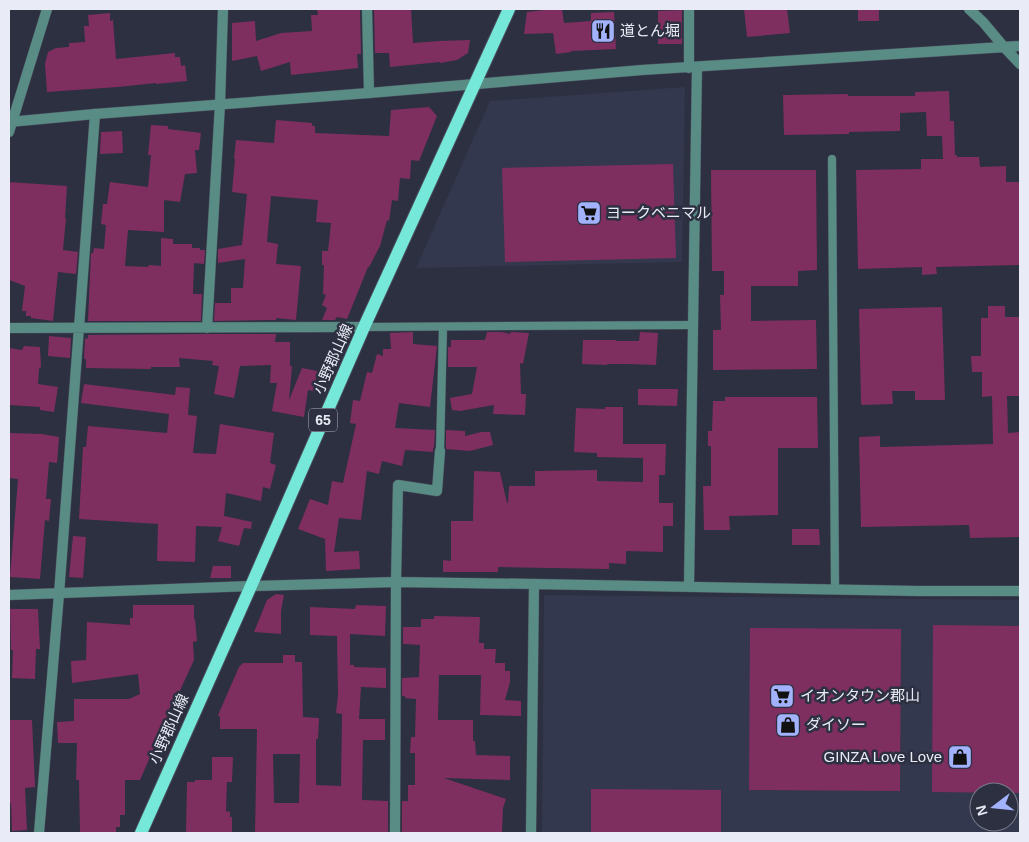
<svg xmlns="http://www.w3.org/2000/svg" width="1029" height="842" viewBox="0 0 1029 842" font-family="Arial,'Noto Sans JP',sans-serif">
<rect width="100%" height="100%" fill="#2c3040"/>
<!-- built -->
<path fill="#34384e" fill-rule="evenodd" d="M685 87 682 262 416 268 490 101Z
M544 595 1020 600V833H542ZM979 792H1009V822H979Z"/>
<!-- building -->
<path fill="#7f2e60" fill-rule="evenodd" d="M317 9H360L361 54H357L358 68 291 75 290 62 261 71 257 56 232 61V23L255 21 256 41 281 33 312 31 311 15H318Z
M374 9H411L413 43 439 41 470 40 468 53 457 60 440 63V62L390 67 389 53H375Z
M553 9H562L564 23 591 21V13L614 12 616 49 571 51V52L556 54 553 33 524 34 527 12Z
M744 9H787L790 33 747 37Z
M858 9H879V21H858Z
M682 10V44H658V11Z
M110 13V21L113 20 116 59 175 53V57H180L181 66 185 65 187 81 156 84V83L118 87 47 92 45 64 48 52 56 48 69 47V43L85 42 84 26H89L88 15Z
M949 91 950 121H954L955 155H957V157H979L980 167 1006 166V182H1020V265L936 267 937 274 922 275V267L858 269 856 170 921 169V159H943L942 136H927L926 112 900 113V131L849 132V134L784 135 783 95 848 94V96H915V92Z
M429 107 437 116 419 161 411 160 410 179 400 178 398 201 392 200 389 221 387 220 380 246 369 267H368L347 319 337 317 335 320H322L327 308 322 305 326 295 323 294 324 265H322V251H328L331 223 316 222 318 200 271 196 267 242 278 244 276 264 301 266 296 320 276 318V320L214 321 215 303H231V288H243L245 259 218 263V249L242 245 247 194 232 192 235 159H234L236 140 274 143 276 120 312 123V126H315V133L389 136 391 110Z
M151 125 168 126V129L201 133 199 150H195L197 173 185 174 180 202 164 200V232L128 230 125 266 148 267 149 265 161 266V238L173 239V244H192V248H200V250H205L204 264 194 263 193 294H202L201 321H88L91 253H93L94 248 104 249 106 225 101 224 103 204H107L110 182 148 187 151 155H148Z
M122 131 123 153 100 154 101 132Z
M673 164 676 258 505 262 502 168Z
M711 170H816L817 270 798 271V286H751V321L816 320 817 369 713 370V330H721L720 295H724V271H712Z
M9 182 67 186 65 218H66L63 250 78 252 76 274 58 272 53 321 31 318V316H26V311H22L25 286 9 280Z
M988 306H1005V317H1020V396H1007L1008 433 1020 432V537L970 538 969 525 861 527 859 437 880 436V447L993 444 992 396 982 397V372H972L971 356H981V318H988Z
M942 307 945 400H915V391H892L893 404 862 405 861 403 859 309Z
M413 332V344L437 346 430 407 399 403 395 428 435 430 434 447 433 448V452L405 450 402 466 382 461 379 474 367 471 361 520 339 518 334 552 359 551 360 569 326 571 325 539 298 529 310 499 328 505 332 481 343 483 356 424 350 423 353 400 360 401 367 372 372 373 377 354 383 356V349H391L390 333Z
M487 332H502L510 334 511 332 529 333 523 364 520 363 521 394H526L525 415 493 414 494 405 460 411 452 410 450 398 472 394 477 367H448V347H451V340H485Z
M640 332 658 333 656 365 627 364H607V365L582 364 583 340H616V341H639Z
M205 334H276L275 342H290V366H292L289 400 302 368 317 371 314 391 308 390 304 417 272 411 277 383H270L271 365 240 366 234 398 214 394 219 366 212 365 213 361 179 358 180 367H151V369L86 368V359H84L85 339 88 338V335Z
M49 336 71 338 70 358 48 356Z
M24 346 40 347 41 367 39 369 38 384 58 387 54 412 40 410V407L9 405V348L22 350Z
M84 384 175 395 176 387 190 388 188 415 197 416 193 453 216 454 220 424 274 433 270 463 276 465 270 489 263 487 261 501 226 493 224 516 252 522 251 529 244 528 239 546 218 541 222 527 196 526 195 562 157 561 158 524 79 519 83 447H86L88 426 167 433 169 414 81 403Z
M638 389H678L677 406 638 405Z
M725 397H817L818 448H778V515L729 516 730 530H704L703 486H711V446H708V431H712L713 401H725Z
M605 407H623V444H666L665 475H659V503H673V526H663V552L626 551V564L609 563V569L498 567V572H443V560L451 561V521H473L474 471 500 472 507 503H508L509 486H535V471L597 470V481L643 482V458L597 457V453L574 452 576 408 605 409Z
M446 430 465 431V436L481 432H490L493 445 470 451 446 449Z
M9 433 42 434 59 437 57 463 49 462 46 499H51L49 521 45 520 40 579 10 577 18 479 9 478Z
M792 529H819L820 545H792Z
M73 536 86 537 83 578 69 577Z
M213 566H231V578H210Z
M276 594 284 595 281 611V634L254 632 267 600Z
M133 605H194V619H195L197 641 193 642 194 660 177 697H173L165 723V732H161L140 780H125V815H120V827H116V833H80L79 780H76L77 743H58L57 722 74 721V699H129L140 694 138 674 72 683 71 661 86 660 87 622 130 625V618H133Z
M356 605 386 606 385 636 350 634V665H354V667L386 668V688L361 687 359 719H385V740H363L362 800 388 801V833H255L257 729H220V717L218 715 239 667 243 663H283V655H295V662H302L303 717 319 718 318 739H316V785L341 786 342 714 336 713 338 695 337 636 310 635V607L355 609ZM273 754H300L299 803H274Z
M10 609H38L40 649H36L35 679 12 678 13 650H11Z
M434 616 480 617 479 643H484V649H496L495 663H505V671H510V682L505 700 521 701V716L480 715 481 675H439L438 720H473V741H475L476 755 510 756V780L444 778 506 799 503 808 502 833H402V801H408V785H415V753H410L411 737H415L416 699 405 698V696H402V678L419 677 420 645 403 644V627H421V619H434Z
M933 625 1020 626V793L932 792Z
M750 628 901 629 900 791 749 790Z
M9 720H32L35 787 25 788 27 830 12 831 11 803H9Z
M212 757H233L232 782H227L226 811 230 812V817H232V833H186L187 782H195V780H212Z
M591 789 721 790V833H591Z"/>
<g fill="none" stroke-linecap="round" stroke-linejoin="round">
<defs>
<path id="service" d="M832 159 835 589
M364 327 693 325
M440 451 443 327"/>
<path id="minor" d="M367 9 369 93
M969 9 983 22 1004 47
M689 68V9
M9 132 47 9
M9 328 364 327
M207 328 220 104 223 9
M689 586 697 67
M9 595 251 586 396 582 534 584
M39 833 59 594 95 114
M395 833 396 582 398 485 437 491 440 451"/>
<path id="tertiary" d="M1004 47 1020 64
M9 122 95 114 369 93 642 70 1020 46
M531 833 534 584 918 591H1020"/>
<path id="primary" d="M141 833 251 586 364 327 509 9"/>
</defs>
<!-- service casing -->
<use href="#service" stroke="#4a4e5d" stroke-width="9"/>
<!-- minor casing -->
<use href="#minor" stroke="#4a4e5d" stroke-width="11"/>
<!-- tertiary casing -->
<use href="#tertiary" stroke="#4a4e5d" stroke-width="11"/>
<!-- primary casing -->
<use href="#primary" stroke="#4a4e5d" stroke-width="14"/>
<!-- service -->
<use href="#service" stroke="#588c85" stroke-width="8"/>
<!-- minor -->
<use href="#minor" stroke="#588c85" stroke-width="10"/>
<!-- tertiary -->
<use href="#tertiary" stroke="#588c85" stroke-width="10"/>
<!-- primary -->
<use href="#primary" stroke="#75e8da" stroke-width="12"/>
</g>
<!-- icons -->
<defs>
<symbol id="restaurant-square" viewBox="-11 -11 22 22"><rect x="-9" y="-9" width="18" height="18" rx="4" fill="#a3b2fd" stroke="#2c3040"/><path d="M-5-6h1v4h1v-4h1v4h1v-4h1v5L-1.5 .5V6h-2V.5L-5-1ZM5-6V6H3V1.5H1.5Q1.5-4 5-6Z" fill="#111"/></symbol>
<symbol id="supermarket-square" viewBox="-11 -11 22 22"><rect x="-9" y="-9" width="18" height="18" rx="4" fill="#a3b2fd" stroke="#2c3040"/><path d="M-6-5.5h2.5l.6 2H6L4.5 2H-2.5L-4.4-4H-6ZM-1.5 3.2a1.3 1.3 0 1 0 .1 0ZM3 3.2a1.3 1.3 0 1 0 .1 0Z" fill="#111"/></symbol>
<symbol id="shop-square" viewBox="-11 -11 22 22"><rect x="-9" y="-9" width="18" height="18" rx="4" fill="#a3b2fd" stroke="#2c3040"/><path d="M-5-2.5h2.3a2.7 3.5 0 0 1 5.4 0H5L5.5 6h-11ZM-1.5-2.5h3a1.5 2.3 0 0 0-3 0Z" fill="#111"/></symbol>
</defs>
<g fill-rule="evenodd">
<use href="#restaurant-square" x="589" y="17" width="28" height="28"/>
<use href="#supermarket-square" x="575" y="199" width="28" height="28"/>
<use href="#supermarket-square" x="768" y="682" width="28" height="28"/>
<use href="#shop-square" x="774" y="711" width="28" height="28"/>
<use href="#shop-square" x="946" y="743" width="28" height="28"/>
</g>
<g text-anchor="middle" stroke-width="5" stroke-linejoin="round" paint-order="stroke">
<!-- shield labels -->
<rect fill="#2c3040" stroke="#b0b4bf" stroke-width="1" x="309" y="408.5" width="28" height="23" rx="4"/>
<g font-size="14" font-weight="bold" fill="#e9ecf6">
<text x="323" y="425">65</text>
</g>
<!-- poi labels -->
<g font-size="15" fill="#e9ecf6" stroke="#2c3040" text-anchor="start">
<text x="620" y="36">道とん堀</text>
<text x="606" y="218">ヨークベニマル</text>
<text x="800" y="701">イオンタウン郡山</text>
<text x="806" y="730">ダイソー</text>
<text x="942" y="762" text-anchor="end">GINZA Love Love</text>
</g>
<!-- street labels -->
<g font-size="15" fill="#e9ecf6" stroke="#2c3040">
<text transform="translate(333 359) rotate(-66)" y="5">小野郡山線</text>
<text transform="translate(169 729) rotate(-66)" y="5">小野郡山線</text>
</g>
</g>
<!-- border -->
<rect width="1029" height="842" fill="none" stroke="#e9ecf6" stroke-width="20"/>
<!-- north arrow -->
<g transform="translate(994 807) rotate(254)"><circle r="24" fill="#2c3040" stroke="#787b89"/>
<path d="M0-4L9 19L0 12L-9 19Z" fill="#a3b2fd"/>
<text y="-8" font-size="14" font-weight="bold" text-anchor="middle" fill="#e9ecf6">N</text>
</g>
</svg>
